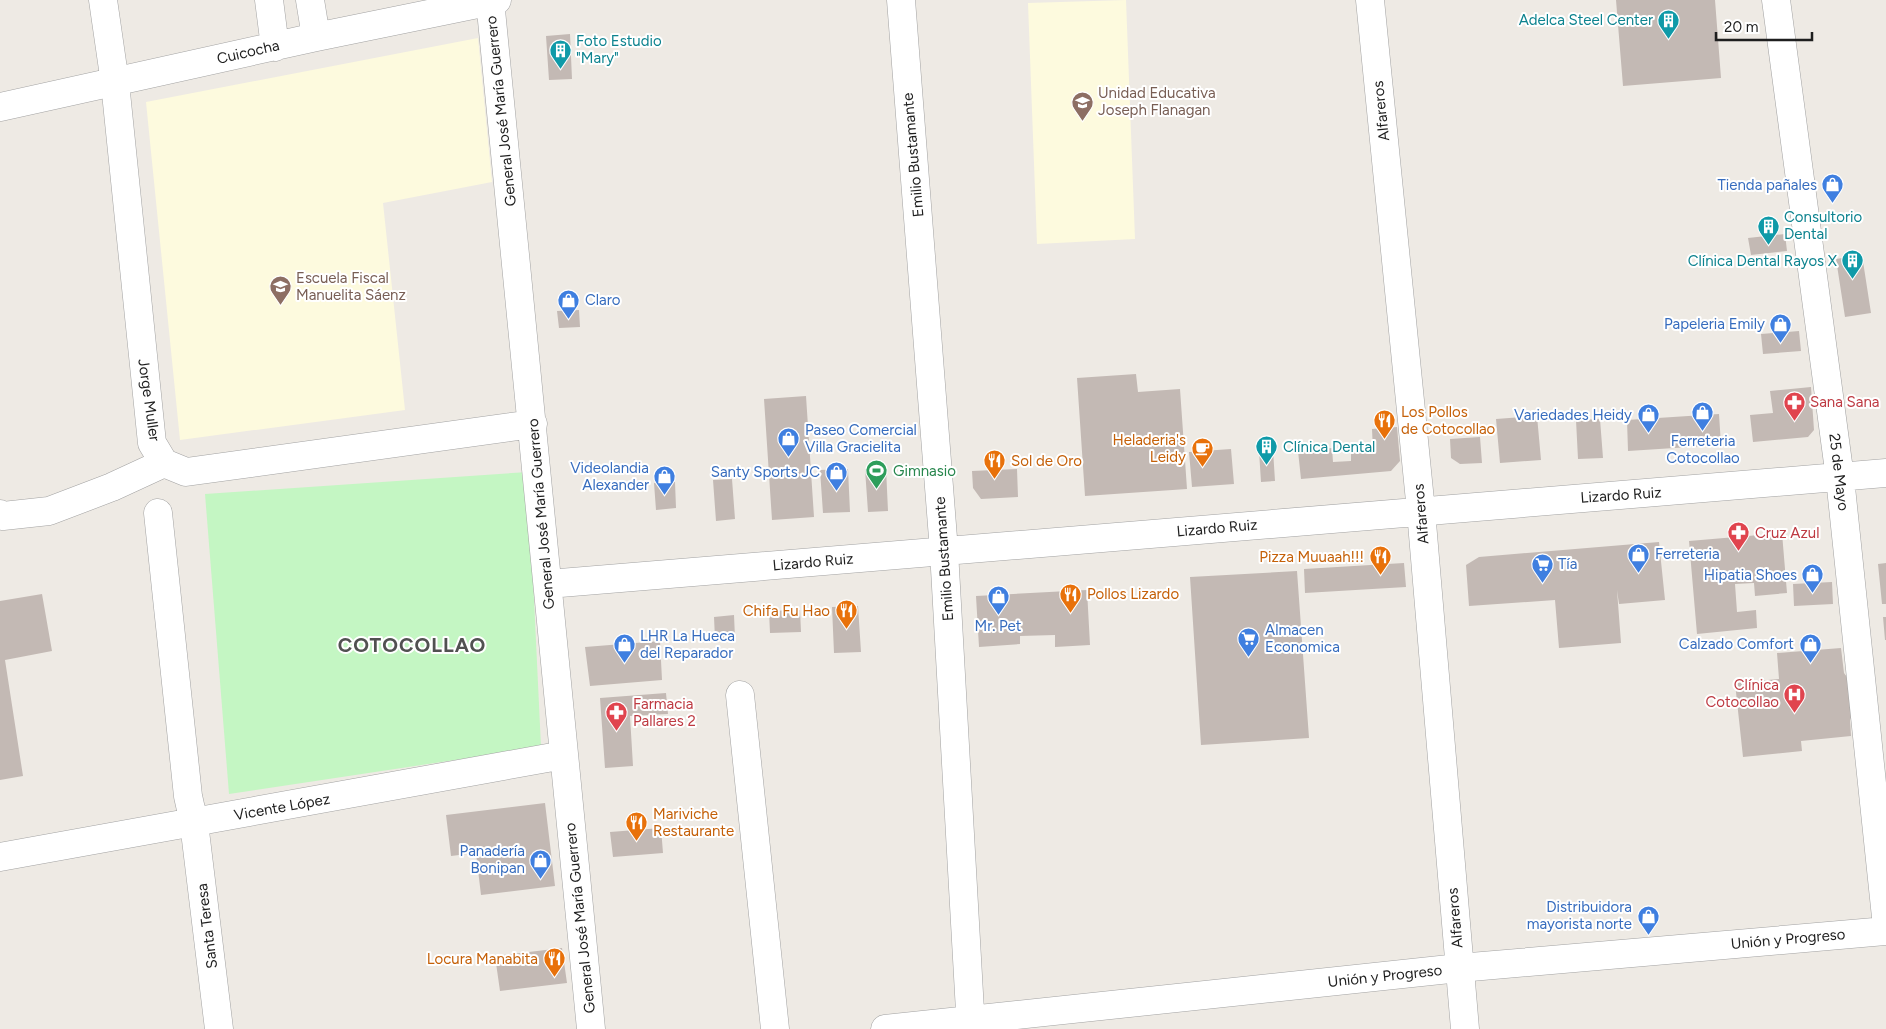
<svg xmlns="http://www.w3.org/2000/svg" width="1886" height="1029" viewBox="0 0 1886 1029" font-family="Figtree,sans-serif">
<rect width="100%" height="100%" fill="#eeeae4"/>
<!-- education -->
<path fill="#fdfade" d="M1126 0 1135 239 1037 244 1028 3Z
M478 38 492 182 383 203 405 410 180 440 146 102Z"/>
<!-- park -->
<path fill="#c4f6c3" d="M528 472 541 747 229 794 205 494Z"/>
<!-- building -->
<path fill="#c3b9b4" d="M1616 0H1715L1721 78 1623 86Z
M570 34 572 79 549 80 546 36Z
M1785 234 1787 251 1751 255 1748 238Z
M1862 255 1871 313 1845 317 1836 259Z
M579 310 580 327 559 328 557 311Z
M1799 331 1801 351 1763 354 1761 334Z
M1136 374 1138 392 1180 389 1187 489 1085 496 1077 378Z
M1811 387 1814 430 1808 437 1753 442 1750 415 1773 413 1770 391Z
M806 396 814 517 772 520 764 399Z
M1719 414 1721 445 1628 451 1627 420Z
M1537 416 1541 460 1500 463 1496 419Z
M1600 419 1603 458 1578 459 1576 420Z
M1397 427 1400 461 1391 471 1301 479 1298 451 1332 448 1333 462 1351 461V453L1373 451 1372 429Z
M1480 437 1482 463 1460 464 1451 458 1450 439Z
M1231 449 1234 484 1192 487 1189 452Z
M1273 450 1275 481 1261 482 1259 451Z
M886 468 888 511 868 512 865 469Z
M848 469 850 512 823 513 820 470Z
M1017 469 1018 497 981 499 973 488 972 471Z
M732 479 735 519 716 521 713 480Z
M675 482 676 508 656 510 654 483Z
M1782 533 1787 593 1755 596 1754 583 1735 584 1737 612 1756 610 1757 628 1697 634 1689 541Z
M1659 542 1665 600 1619 604 1617 590 1621 643 1559 648 1555 600 1469 606 1466 565 1479 557Z
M1404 563 1406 587 1305 593 1304 569Z
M1886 563V604H1882L1878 564Z
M1297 571 1309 738 1201 745 1190 577Z
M1832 582 1833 604 1794 606 1793 584Z
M1087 590 1090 645 1055 647V635L1020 636V644L979 647 976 596Z
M42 594 52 651 5 660 23 776 0 780V601Z
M858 606 861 652 834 653 832 607Z
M800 610 801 632 770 633 769 611Z
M734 615 735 638 715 639 714 617Z
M1883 617H1886V640H1885Z
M660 641 662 680 590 686 585 647Z
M1841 648 1844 673 1853 685 1855 707 1850 720 1851 736 1801 741 1802 751 1743 757 1735 683 1779 679 1777 653Z
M666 693 668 714 630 716 633 766 605 768 600 698Z
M545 803 555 886 481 895 476 853 451 856 446 815Z
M661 828 663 853 613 857 610 832Z
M562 948 567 983 500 991 495 956Z"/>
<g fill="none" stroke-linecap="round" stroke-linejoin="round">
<defs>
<path id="minor" d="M103 0 115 83 152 443 164 463 186 472 533 424
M269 0 275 47
M310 0 316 37
M490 0 591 1029
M901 0 944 551 971 1029
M1370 0 1421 511 1465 1029
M1776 0 1840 478 1886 917
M0 107 316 37 497 0
M158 513 188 796 194 823 219 1029
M0 514 3 516 49 511 112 487 164 463
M548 584 1886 473
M740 695 775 1029
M0 857 564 755
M885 1029 1459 968 1886 931"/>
</defs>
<!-- minor casing -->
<use href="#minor" stroke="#a2a2a2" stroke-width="29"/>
<!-- minor -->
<use href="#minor" stroke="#fff" stroke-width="28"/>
</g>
<!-- icons -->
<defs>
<symbol id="building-pin" viewBox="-11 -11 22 30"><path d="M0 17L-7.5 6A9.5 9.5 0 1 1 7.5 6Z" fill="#0f9aa8" stroke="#fff"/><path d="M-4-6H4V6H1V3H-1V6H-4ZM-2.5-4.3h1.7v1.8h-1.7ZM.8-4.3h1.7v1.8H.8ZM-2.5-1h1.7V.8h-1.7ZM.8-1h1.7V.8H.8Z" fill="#fff"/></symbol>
<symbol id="university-pin" viewBox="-11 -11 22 30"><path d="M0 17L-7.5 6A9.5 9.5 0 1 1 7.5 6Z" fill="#8d6e63" stroke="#fff"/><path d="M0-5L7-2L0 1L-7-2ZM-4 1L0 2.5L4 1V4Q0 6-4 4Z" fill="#fff"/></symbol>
<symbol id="shop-pin" viewBox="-11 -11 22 30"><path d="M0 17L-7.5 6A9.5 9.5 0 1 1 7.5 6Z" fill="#3f7fe0" stroke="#fff"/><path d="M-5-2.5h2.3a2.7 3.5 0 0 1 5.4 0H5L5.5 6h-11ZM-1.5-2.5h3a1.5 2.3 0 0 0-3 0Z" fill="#fff"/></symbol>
<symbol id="school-pin" viewBox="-11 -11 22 30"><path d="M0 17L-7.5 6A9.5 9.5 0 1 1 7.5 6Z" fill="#8d6e63" stroke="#fff"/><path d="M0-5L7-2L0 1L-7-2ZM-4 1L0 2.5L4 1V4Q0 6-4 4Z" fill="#fff"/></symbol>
<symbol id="pharmacy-pin" viewBox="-11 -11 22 30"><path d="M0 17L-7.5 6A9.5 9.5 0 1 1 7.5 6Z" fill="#e0444e" stroke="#fff"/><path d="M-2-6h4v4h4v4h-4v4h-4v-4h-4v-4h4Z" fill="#fff"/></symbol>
<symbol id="restaurant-pin" viewBox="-11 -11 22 30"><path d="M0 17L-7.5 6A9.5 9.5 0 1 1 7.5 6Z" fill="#e8710a" stroke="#fff"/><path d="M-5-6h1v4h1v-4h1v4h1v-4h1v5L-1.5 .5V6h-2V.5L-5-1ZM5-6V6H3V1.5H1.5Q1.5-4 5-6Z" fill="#fff"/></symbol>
<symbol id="cafe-pin" viewBox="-11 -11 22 30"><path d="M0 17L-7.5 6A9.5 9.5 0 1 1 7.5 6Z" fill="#e8710a" stroke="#fff"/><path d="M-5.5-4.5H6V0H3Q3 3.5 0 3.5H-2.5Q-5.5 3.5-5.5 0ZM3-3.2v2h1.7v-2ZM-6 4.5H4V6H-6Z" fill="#fff"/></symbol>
<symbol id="stadium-pin" viewBox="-11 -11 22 30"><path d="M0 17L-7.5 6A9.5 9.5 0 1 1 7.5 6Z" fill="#2e9e5b" stroke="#fff"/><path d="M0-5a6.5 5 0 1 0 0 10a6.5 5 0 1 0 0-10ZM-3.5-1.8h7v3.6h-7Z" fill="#fff"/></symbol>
<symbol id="supermarket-pin" viewBox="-11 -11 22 30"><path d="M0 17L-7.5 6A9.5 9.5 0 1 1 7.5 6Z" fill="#3f7fe0" stroke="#fff"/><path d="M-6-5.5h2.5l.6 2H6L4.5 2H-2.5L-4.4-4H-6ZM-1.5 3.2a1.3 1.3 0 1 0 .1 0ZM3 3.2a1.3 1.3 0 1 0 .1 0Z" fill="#fff"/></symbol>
<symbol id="hospital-pin" viewBox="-11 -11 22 30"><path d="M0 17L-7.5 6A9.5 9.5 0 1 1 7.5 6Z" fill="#e0444e" stroke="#fff"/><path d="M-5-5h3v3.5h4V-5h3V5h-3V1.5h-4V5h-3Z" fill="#fff"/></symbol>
</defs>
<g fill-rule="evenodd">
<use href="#building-pin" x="1656" y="8" width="25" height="34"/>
<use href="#building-pin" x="548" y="38" width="25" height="34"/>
<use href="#university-pin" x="1070" y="90" width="25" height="34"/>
<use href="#shop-pin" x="1820" y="172" width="25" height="34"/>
<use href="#building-pin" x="1756" y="214" width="25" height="34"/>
<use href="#building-pin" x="1840" y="248" width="25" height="34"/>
<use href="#school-pin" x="268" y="274" width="25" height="34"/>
<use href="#shop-pin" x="556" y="288" width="25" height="34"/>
<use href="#shop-pin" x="1768" y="312" width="25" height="34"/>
<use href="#pharmacy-pin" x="1782" y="390" width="25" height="34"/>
<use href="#shop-pin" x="1690" y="400" width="25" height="34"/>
<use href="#shop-pin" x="1636" y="402" width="25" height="34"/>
<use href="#restaurant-pin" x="1372" y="408" width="25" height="34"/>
<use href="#shop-pin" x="776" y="426" width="25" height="34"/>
<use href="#building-pin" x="1254" y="434" width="25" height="34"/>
<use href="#cafe-pin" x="1190" y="436" width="25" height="34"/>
<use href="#restaurant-pin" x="982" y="448" width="25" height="34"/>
<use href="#stadium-pin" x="864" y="458" width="25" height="34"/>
<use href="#shop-pin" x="824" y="460" width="25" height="34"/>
<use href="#shop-pin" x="652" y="464" width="25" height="34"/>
<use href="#pharmacy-pin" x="1726" y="520" width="25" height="34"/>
<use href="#shop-pin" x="1626" y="542" width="25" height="34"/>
<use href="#restaurant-pin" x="1368" y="544" width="25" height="34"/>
<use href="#supermarket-pin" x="1530" y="552" width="25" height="34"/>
<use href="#shop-pin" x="1800" y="562" width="25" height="34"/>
<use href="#restaurant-pin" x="1058" y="582" width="25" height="34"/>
<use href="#shop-pin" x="986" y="584" width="25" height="34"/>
<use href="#restaurant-pin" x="834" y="598" width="25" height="34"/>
<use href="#supermarket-pin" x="1236" y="626" width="25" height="34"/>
<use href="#shop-pin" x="1798" y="632" width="25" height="34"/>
<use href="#shop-pin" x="612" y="632" width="25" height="34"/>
<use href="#hospital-pin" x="1782" y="682" width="25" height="34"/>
<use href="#pharmacy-pin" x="604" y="700" width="25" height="34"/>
<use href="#restaurant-pin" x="624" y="810" width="25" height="34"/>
<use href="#shop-pin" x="528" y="848" width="25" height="34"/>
<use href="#shop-pin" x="1636" y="904" width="25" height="34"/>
<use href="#restaurant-pin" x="542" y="946" width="25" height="34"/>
</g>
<g text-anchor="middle" stroke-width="4" stroke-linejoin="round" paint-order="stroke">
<!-- culture labels -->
<g font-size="15" fill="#0d838f" stroke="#fff" text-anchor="start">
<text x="1653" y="25" text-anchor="end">Adelca Steel Center</text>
<text x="576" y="46">Foto Estudio<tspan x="576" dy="17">"Mary"</tspan></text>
<text x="1784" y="222">Consultorio<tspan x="1784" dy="17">Dental</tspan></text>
<text x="1837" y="266" text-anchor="end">Clínica Dental Rayos X</text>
<text x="1283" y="452">Clínica Dental</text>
</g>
<!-- street labels -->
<g font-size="15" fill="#1e1e1e" stroke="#fff">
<text transform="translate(248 52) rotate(-13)" y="5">Cuicocha</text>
<text transform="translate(501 111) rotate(-96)" y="5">General José María Guerrero</text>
<text transform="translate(1381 111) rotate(-96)" y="5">Alfareros</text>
<text transform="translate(913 155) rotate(-95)" y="5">Emilio Bustamante</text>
<text transform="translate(149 400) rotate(82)" y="5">Jorge Muller</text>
<text transform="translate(1839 472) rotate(83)" y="5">25 de Mayo</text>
<text transform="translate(1621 495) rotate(-4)" y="5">Lizardo Ruiz</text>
<text transform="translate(541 514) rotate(-95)" y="5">General José María Guerrero</text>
<text transform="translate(1421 514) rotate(-95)" y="5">Alfareros</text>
<text transform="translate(1217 528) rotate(-5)" y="5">Lizardo Ruiz</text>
<text transform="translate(944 559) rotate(-94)" y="5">Emilio Bustamante</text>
<text transform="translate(813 562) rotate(-5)" y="5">Lizardo Ruiz</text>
<text transform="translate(282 807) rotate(-10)" y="5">Vicente López</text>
<text transform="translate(580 918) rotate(-96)" y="5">General José María Guerrero</text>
<text transform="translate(1455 918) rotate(-95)" y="5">Alfareros</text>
<text transform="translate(207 926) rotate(-97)" y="5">Santa Teresa</text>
<text transform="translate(1788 939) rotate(-5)" y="5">Unión y Progreso</text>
<text transform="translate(1385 976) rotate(-6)" y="5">Unión y Progreso</text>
</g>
<!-- education labels -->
<g font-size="15" fill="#785e54" stroke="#fff" text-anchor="start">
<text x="1098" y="98">Unidad Educativa<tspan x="1098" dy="17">Joseph Flanagan</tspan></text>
<text x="296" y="283">Escuela Fiscal<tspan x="296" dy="17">Manuelita Sáenz</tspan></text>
</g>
<!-- shop labels -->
<g font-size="15" fill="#366cbe" stroke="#fff" text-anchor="end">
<text x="1817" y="190">Tienda pañales</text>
<text x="585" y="305" text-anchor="start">Claro</text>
<text x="1765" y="329">Papeleria Emily</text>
<text x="1632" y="420">Variedades Heidy</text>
<text x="805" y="435" text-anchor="start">Paseo Comercial<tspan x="805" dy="17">Villa Gracielita</tspan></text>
<text x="1703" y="446" text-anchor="middle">Ferreteria<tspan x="1703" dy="17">Cotocollao</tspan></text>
<text x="649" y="473">Videolandia<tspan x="649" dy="17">Alexander</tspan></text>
<text x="820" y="477">Santy Sports JC</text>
<text x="1655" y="559" text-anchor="start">Ferreteria</text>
<text x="1558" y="569" text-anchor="start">Tía</text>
<text x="1797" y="580">Hipatia Shoes</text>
<text x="998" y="631" text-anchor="middle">Mr. Pet</text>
<text x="1265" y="635" text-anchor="start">Almacen<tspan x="1265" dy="17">Economica</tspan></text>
<text x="640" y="641" text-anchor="start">LHR La Hueca<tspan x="640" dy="17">del Reparador</tspan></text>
<text x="1794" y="649">Calzado Comfort</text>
<text x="525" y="856">Panadería<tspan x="525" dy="17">Bonipan</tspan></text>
<text x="1632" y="912">Distribuidora<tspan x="1632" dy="17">mayorista norte</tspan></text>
</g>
<!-- health labels -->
<g font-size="15" fill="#be3a42" stroke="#fff" text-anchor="start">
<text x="1810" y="407">Sana Sana</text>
<text x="1755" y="538">Cruz Azul</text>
<text x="1779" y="690" text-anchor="end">Clínica<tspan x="1779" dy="17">Cotocollao</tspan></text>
<text x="633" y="709">Farmacia<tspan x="633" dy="17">Pallares 2</tspan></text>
</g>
<!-- food labels -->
<g font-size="15" fill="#c56008" stroke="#fff" text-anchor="start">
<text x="1401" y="417">Los Pollos<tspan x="1401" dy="17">de Cotocollao</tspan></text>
<text x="1186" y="445" text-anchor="end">Heladeria's<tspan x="1186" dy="17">Leidy</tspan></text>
<text x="1011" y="466">Sol de Oro</text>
<text x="1364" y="562" text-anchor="end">Pizza Muuaah!!!</text>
<text x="1087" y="599">Pollos Lizardo</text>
<text x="830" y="616" text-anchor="end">Chifa Fu Hao</text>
<text x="653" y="819">Mariviche<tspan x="653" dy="17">Restaurante</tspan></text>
<text x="538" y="964" text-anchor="end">Locura Manabita</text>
</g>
<!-- leisure labels -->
<g font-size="15" fill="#27864d" stroke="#fff" text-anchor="start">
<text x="893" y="476">Gimnasio</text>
</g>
<!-- district labels -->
<g font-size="20" font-weight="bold" letter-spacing="1" fill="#515151" stroke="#fff">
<text x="412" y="652">COTOCOLLAO</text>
</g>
</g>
<!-- scale -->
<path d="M1716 32v8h96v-8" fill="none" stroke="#1e1e1e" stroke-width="2.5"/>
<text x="1724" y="32" font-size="15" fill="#1e1e1e" stroke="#ffffff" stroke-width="4" paint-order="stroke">20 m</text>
</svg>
